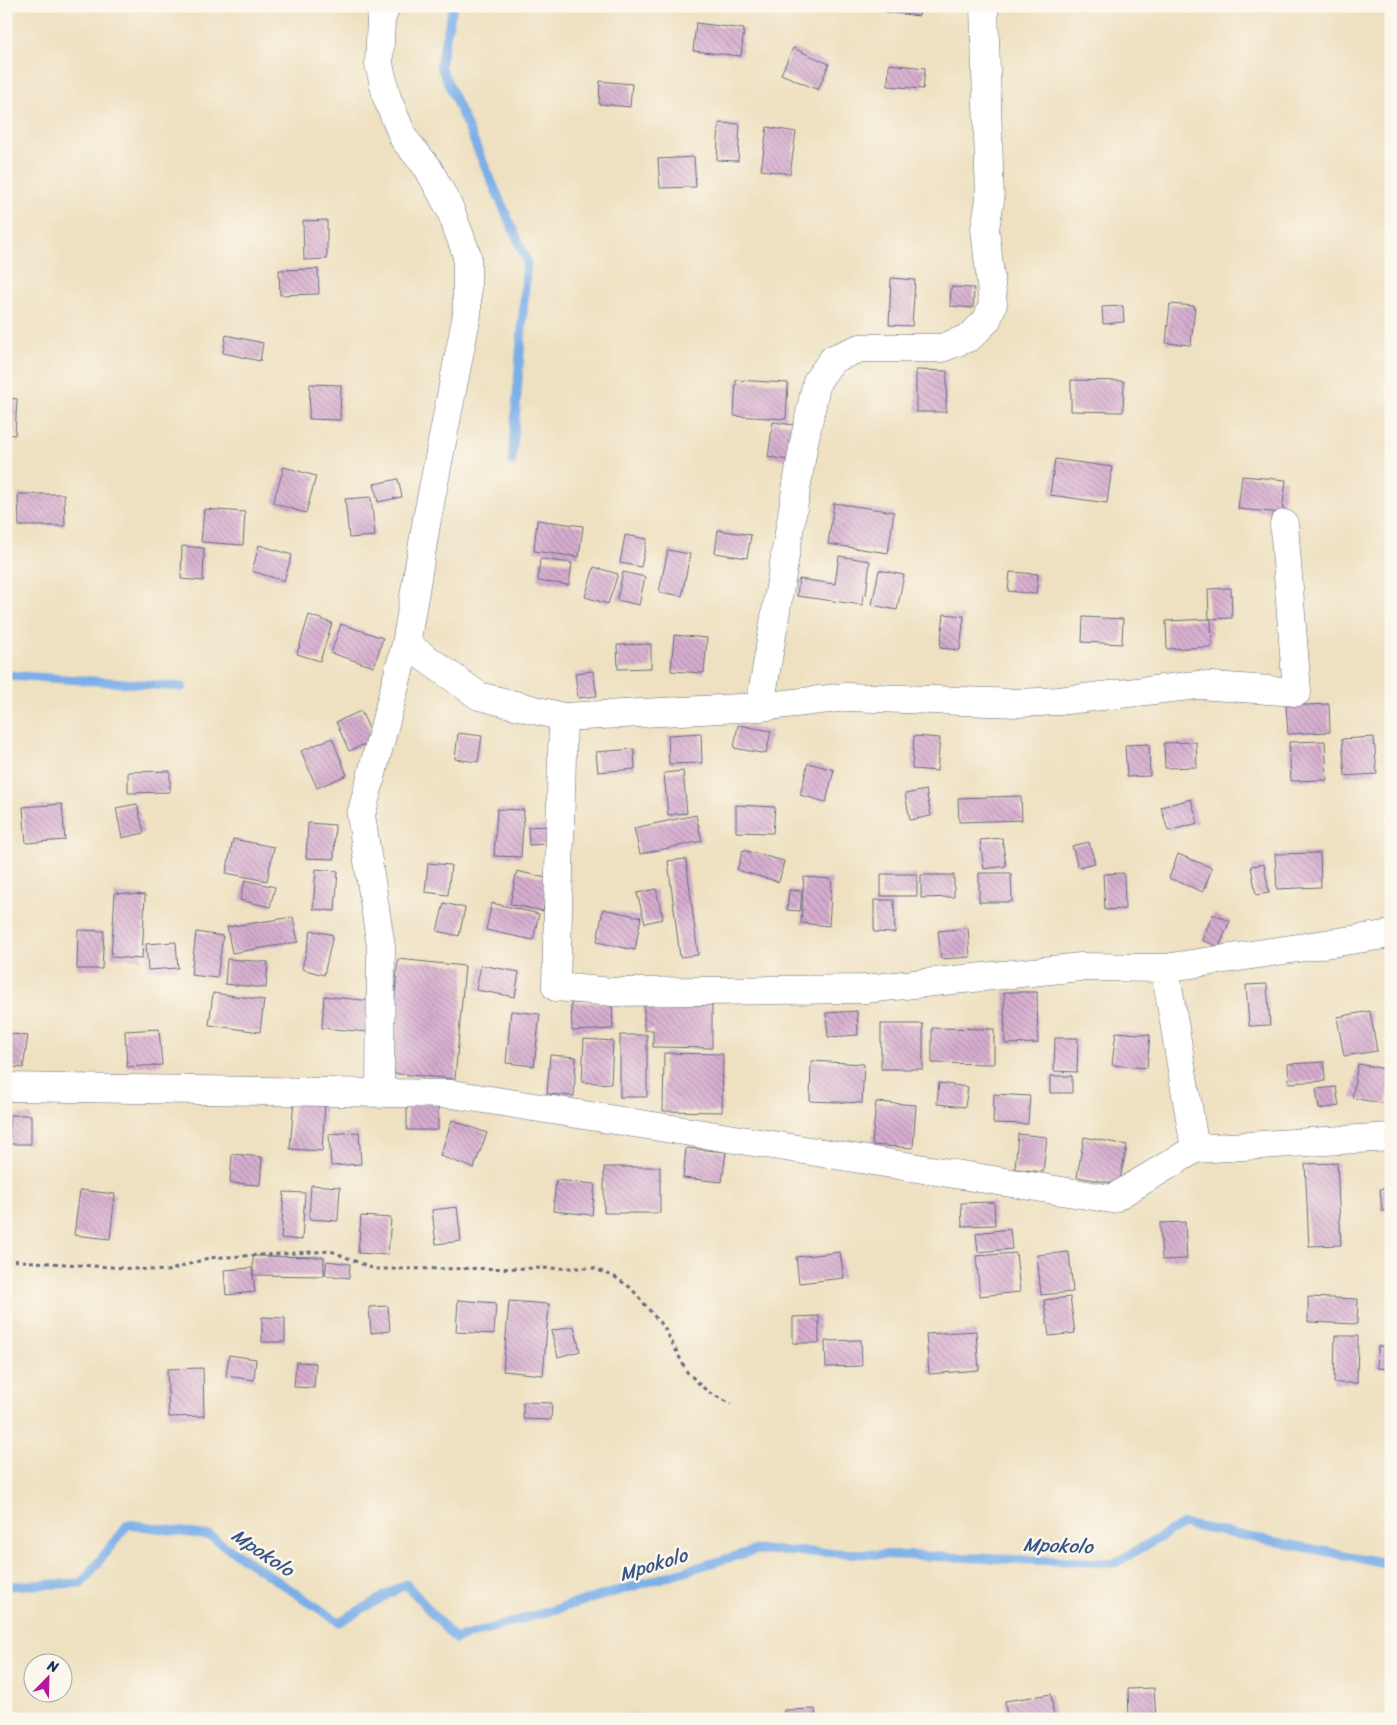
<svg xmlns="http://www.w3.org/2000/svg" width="1397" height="1725" viewBox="0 0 1397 1725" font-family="Sriracha,sans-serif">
<defs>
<pattern id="building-back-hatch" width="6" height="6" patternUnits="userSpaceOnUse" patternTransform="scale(1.25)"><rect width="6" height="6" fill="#d7adcf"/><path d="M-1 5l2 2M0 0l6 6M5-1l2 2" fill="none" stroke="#ae8dab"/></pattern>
</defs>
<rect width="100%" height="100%" fill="#fbf7ec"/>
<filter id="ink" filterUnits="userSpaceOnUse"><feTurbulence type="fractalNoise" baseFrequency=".02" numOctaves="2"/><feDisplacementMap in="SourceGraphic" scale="10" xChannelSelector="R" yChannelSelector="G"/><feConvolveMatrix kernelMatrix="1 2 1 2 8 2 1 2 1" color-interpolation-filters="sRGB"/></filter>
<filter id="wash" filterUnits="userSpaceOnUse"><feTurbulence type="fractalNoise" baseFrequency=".0096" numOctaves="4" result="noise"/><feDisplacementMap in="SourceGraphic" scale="20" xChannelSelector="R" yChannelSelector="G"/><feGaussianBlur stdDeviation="1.12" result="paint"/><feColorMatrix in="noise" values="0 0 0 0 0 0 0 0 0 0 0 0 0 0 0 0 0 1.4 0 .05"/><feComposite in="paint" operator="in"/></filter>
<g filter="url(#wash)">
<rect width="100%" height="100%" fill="#eee0c0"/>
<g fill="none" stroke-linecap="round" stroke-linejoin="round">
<!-- stream -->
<path stroke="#7bafe8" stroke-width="9" d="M453 6 440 65 527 261 512 461
M6 675 182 687
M6 1586 82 1583 128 1524 210 1536 339 1622 406 1584 455 1639 756 1550 1115 1563 1183 1524 1391 1564"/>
</g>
<g id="blocks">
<!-- building -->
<path fill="url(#building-back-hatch)" d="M355 6H371L369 11Z
M887 6H921L919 16 886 12Z
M696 23 744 29 741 56 693 51Z
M793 48 829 64 818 90 781 74Z
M889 64 925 68 923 89 888 86Z
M600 81 632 84 630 107 599 104Z
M719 123 740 124 738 161 717 160Z
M767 127 796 132 790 174 761 170Z
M694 157 696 187 660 188 658 159Z
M327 220V259L304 260 303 221Z
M318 269 319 294 280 295 279 270Z
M891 278 915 280 912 326 889 325Z
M951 287 974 288 973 308 950 306Z
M1170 304 1195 306 1191 345 1166 343Z
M1123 306 1124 322 1103 324 1102 307Z
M226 335 263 343 260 361 223 353Z
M916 370 947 371 946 412H916Z
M736 380 788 383 786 419 734 416Z
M1071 380 1124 381 1123 412 1071 411Z
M310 384 341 385 340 420 309 419Z
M6 398 17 399 15 435 6 434Z
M773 422 794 425 789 460 768 457Z
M1055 459 1112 467 1107 503 1050 495Z
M284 467 316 476 306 513 273 503Z
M1242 476 1286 480 1282 513 1238 509Z
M398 479 402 497 378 502 374 484Z
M18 494H64L65 526H19Z
M371 497 375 536 349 538 345 499Z
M834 503 894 512 888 553 828 544Z
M204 509 245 512 243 545 201 542Z
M537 520 583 526 579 557 534 551Z
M718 530 751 535 747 558 715 553Z
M625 535 647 539 641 567 620 563Z
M259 545 292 555 284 581 252 571Z
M182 546 204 548 203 581 181 579Z
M668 550 690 554 682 596 659 592Z
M839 556 870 561 866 595 863 594 862 605 797 596 799 579 835 584Z
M540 559 572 563 569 585 538 581Z
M594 567 618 574 608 604 585 597Z
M879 570 904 575 897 610 872 605Z
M623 572 645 577 639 605 617 600Z
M1010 572 1038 574 1036 594 1008 591Z
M1231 588 1232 618 1209 619 1208 589Z
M944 614 964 616 960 650 940 648Z
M309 615 332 623 320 661 297 654Z
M1083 617 1123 619 1122 644 1082 642Z
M1211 619 1212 647 1167 649 1166 621Z
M341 624 383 638 374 667 331 653Z
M674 635 707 638 704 673 671 671Z
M651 644V668L618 669 617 645Z
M593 671 597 696 578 698 575 673Z
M1329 704 1330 732 1288 734 1286 706Z
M361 711 374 740 349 751 336 722Z
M738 725 771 731 766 754 734 748Z
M458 733 482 736 478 762 455 759Z
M701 733 702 763 669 764 668 735Z
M914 736 940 738 937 771 912 769Z
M1374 737 1377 774 1345 776 1342 739Z
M332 738 347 775 317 788 301 751Z
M1325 741 1327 780 1291 781 1289 742Z
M1196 742 1197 767 1165 768 1164 743Z
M1149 744 1150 776 1127 777 1125 745Z
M634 749 635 769 598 772 596 752Z
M808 763 834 770 826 802 800 795Z
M170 771V792L128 793V772Z
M683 771 687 813 668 815 664 773Z
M926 790 931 816 910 820 905 794Z
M1021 796 1022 820 959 822 958 798Z
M1191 799 1198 823 1168 831 1161 807Z
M62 804 65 840 26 843 23 807Z
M137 804 144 833 122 838 116 808Z
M736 805 775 807 773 833 736 832Z
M497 809 524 810 521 857 494 856Z
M696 815 702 841 640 854 634 828Z
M308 823 335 825 334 859 306 858Z
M548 826 550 844 529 845 528 827Z
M1002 838 1006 866 984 869 980 840Z
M233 839 274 847 267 881 226 873Z
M1089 842 1095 863 1078 867 1072 846Z
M743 850 784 861 779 882 737 870Z
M1320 853 1321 887 1277 889 1275 854Z
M1178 854 1212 868 1203 892 1169 878Z
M686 859 698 955 680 957 668 861Z
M428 863 451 865 448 895 425 892Z
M1264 864 1269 893 1256 895 1251 866Z
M316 869 338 871 335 911 313 909Z
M517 871 550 879 543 911 510 904Z
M979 873H1011L1012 902H979Z
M1124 873 1125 909 1105 910 1103 874Z
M881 874H917V896H881Z
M921 875H954V897L921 898Z
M804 877 832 879 829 926 801 923Z
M245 880 275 887 270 907 240 900Z
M656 889 663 919 645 923 637 893Z
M789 890 802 891 800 911 787 910Z
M115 893 145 895 142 959 111 957Z
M874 900H894L895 933 874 932Z
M444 903 465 908 459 936 437 931Z
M492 903 539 914 533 940 486 930Z
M603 909 641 917 635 950 597 942Z
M1213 914 1230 921 1219 947 1202 940Z
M293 917 298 942 232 953 227 927Z
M968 928 970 957 941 959 938 931Z
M78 930 104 931 102 969H77Z
M311 930 333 935 324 975 302 969Z
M196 932 223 936 217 978 191 975Z
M176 942 178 968 148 970 146 944Z
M227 959 268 962 266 988 225 984Z
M398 959 465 966 455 1079 388 1073Z
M481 965 519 972 515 997 476 990Z
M1267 984 1270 1025 1249 1026 1246 985Z
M1004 992H1037L1038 1043 1005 1044Z
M213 993 264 1000 260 1032 209 1025Z
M324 996 371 1001 368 1032 322 1028Z
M612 1002 613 1029 572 1031 571 1003Z
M644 1004 712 1005V1048L653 1047V1030H644Z
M511 1011 540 1014 534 1066 506 1063Z
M857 1011 858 1035 828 1037 826 1013Z
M1370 1011 1377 1051 1344 1056 1337 1017Z
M881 1024H923V1069H881Z
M932 1028 994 1029V1064L932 1063Z
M159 1029 162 1065 127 1067 125 1031Z
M1116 1032 1150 1035 1147 1068 1112 1065Z
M6 1033 28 1036 23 1068 6 1066Z
M620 1035H647V1097H620Z
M1055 1038H1078L1077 1072 1054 1071Z
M584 1039 613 1041 611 1084 582 1082Z
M664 1053 723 1054 722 1112 663 1111Z
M550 1055 576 1057 574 1096 547 1094Z
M811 1061 864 1064 862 1103 810 1101Z
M1324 1062 1325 1081 1289 1083 1288 1064Z
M1358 1064 1391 1070V1080L1386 1104 1352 1098Z
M1050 1076H1072V1093H1050Z
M939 1083 968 1087 965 1107 937 1104Z
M1336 1087 1339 1106 1319 1109 1316 1089Z
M994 1094 1030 1096 1028 1124 993 1123Z
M294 1100 325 1102 322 1151 290 1149Z
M438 1100V1130H407V1101Z
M876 1102 916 1105 913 1148 872 1145Z
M9 1115H31V1144H10Z
M452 1120 487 1133 474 1168 440 1156Z
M359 1132 361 1164 331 1166 329 1134Z
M1018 1134 1047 1137 1043 1172 1015 1169Z
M1084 1137 1127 1145 1119 1184 1077 1177Z
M686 1148 726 1152 722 1182 683 1178Z
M232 1154 262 1157 260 1185 230 1183Z
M1337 1163 1341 1245 1309 1246 1305 1164Z
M604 1167H660V1213H604Z
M556 1180 595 1184 592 1215 553 1211Z
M311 1185 340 1187 338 1221 309 1219Z
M1391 1188V1210L1382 1211 1380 1189Z
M80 1190 115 1194 110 1239 74 1235Z
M284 1192 305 1193 302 1240 281 1238Z
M994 1202 995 1225 962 1226 961 1203Z
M457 1207 461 1241 436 1244 432 1210Z
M361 1216 391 1218 388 1255 358 1253Z
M1185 1222 1187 1259 1162 1260 1160 1223Z
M1010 1229 1012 1249 978 1252 976 1233Z
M840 1252 844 1278 799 1283 796 1257Z
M1069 1252 1073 1292 1041 1295 1037 1255Z
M1016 1253 1020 1292 980 1296 976 1256Z
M253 1256 324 1257V1276L253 1275Z
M327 1261 350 1264 349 1278 325 1275Z
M252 1268 255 1292 226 1295 224 1270Z
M1070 1297 1075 1333 1049 1336 1044 1300Z
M1308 1297 1358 1299 1357 1324 1308 1322Z
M458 1300 496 1303 494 1334 456 1332Z
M509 1301 549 1304 543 1375 503 1371Z
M388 1306 390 1331 371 1333 369 1307Z
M819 1316V1343H793V1317Z
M262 1317 285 1318V1342H262Z
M574 1326 580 1351 558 1357 551 1331Z
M976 1331 979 1370 929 1374 926 1334Z
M1335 1336H1358L1357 1383H1334Z
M861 1340 862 1366 826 1367 825 1341Z
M1378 1346 1391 1347V1369L1377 1368Z
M229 1355 256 1359 254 1380 226 1376Z
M296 1362 316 1363 314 1388 294 1387Z
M203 1368 204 1416 169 1417 167 1369Z
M523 1402 552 1403 551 1420 523 1419Z
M1154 1688 1156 1719H1129L1128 1689Z
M1051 1694 1054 1719H1007L1005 1701Z
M815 1709 816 1719H784V1710Z
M622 1714H655V1719H622Z"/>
</g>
</g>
<g filter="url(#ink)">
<use href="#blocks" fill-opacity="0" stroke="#656d80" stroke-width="1"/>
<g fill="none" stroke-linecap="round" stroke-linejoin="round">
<defs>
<path id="minor" d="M406 644 479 696 563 717 556 987 613 992 865 989 1081 967 1165 968 1391 934
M760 707 804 442 817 381 833 359 860 348H942L970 337 987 320 993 304 985 228 990 200 984 6
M563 717 760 707 846 697 1019 703 1058 701 1198 685 1297 692 1284 524
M1165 968 1195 1149 1391 1137
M6 1087 452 1094 1112 1199 1195 1149
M380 1094 381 947 361 815 406 644 427 519 467 314V255L450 209 428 168 404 139 387 98 379 64 381 20 386 6"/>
</defs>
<!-- minor casing -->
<use href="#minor" stroke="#656d80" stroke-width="29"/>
<!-- path -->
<path stroke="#656d80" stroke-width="3" stroke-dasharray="4 4" stroke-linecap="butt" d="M6 1260 168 1271 208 1258 331 1251 374 1269 593 1268 615 1277 631 1288 665 1329 687 1372 708 1392 731 1404"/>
<!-- minor -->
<use href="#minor" stroke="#fff" stroke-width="28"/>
</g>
</g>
<g text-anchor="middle" stroke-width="5" stroke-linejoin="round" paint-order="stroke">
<!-- water labels -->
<g font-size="19" font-style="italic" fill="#385587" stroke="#fbf7ec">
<text transform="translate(1058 1545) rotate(2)" y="7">Mpokolo</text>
<text transform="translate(263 1552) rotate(34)" y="7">Mpokolo</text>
<text transform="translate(653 1564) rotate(-17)" y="7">Mpokolo</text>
</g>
</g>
<!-- margin -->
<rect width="1397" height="1725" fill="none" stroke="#fbf7ec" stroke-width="25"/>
<!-- north arrow -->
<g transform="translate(48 1678) rotate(23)"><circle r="24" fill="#fbf7ec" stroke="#a1a7b3"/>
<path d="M0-4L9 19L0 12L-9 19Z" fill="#b5179e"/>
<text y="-8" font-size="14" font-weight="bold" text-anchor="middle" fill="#1b2f5e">N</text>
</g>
</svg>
